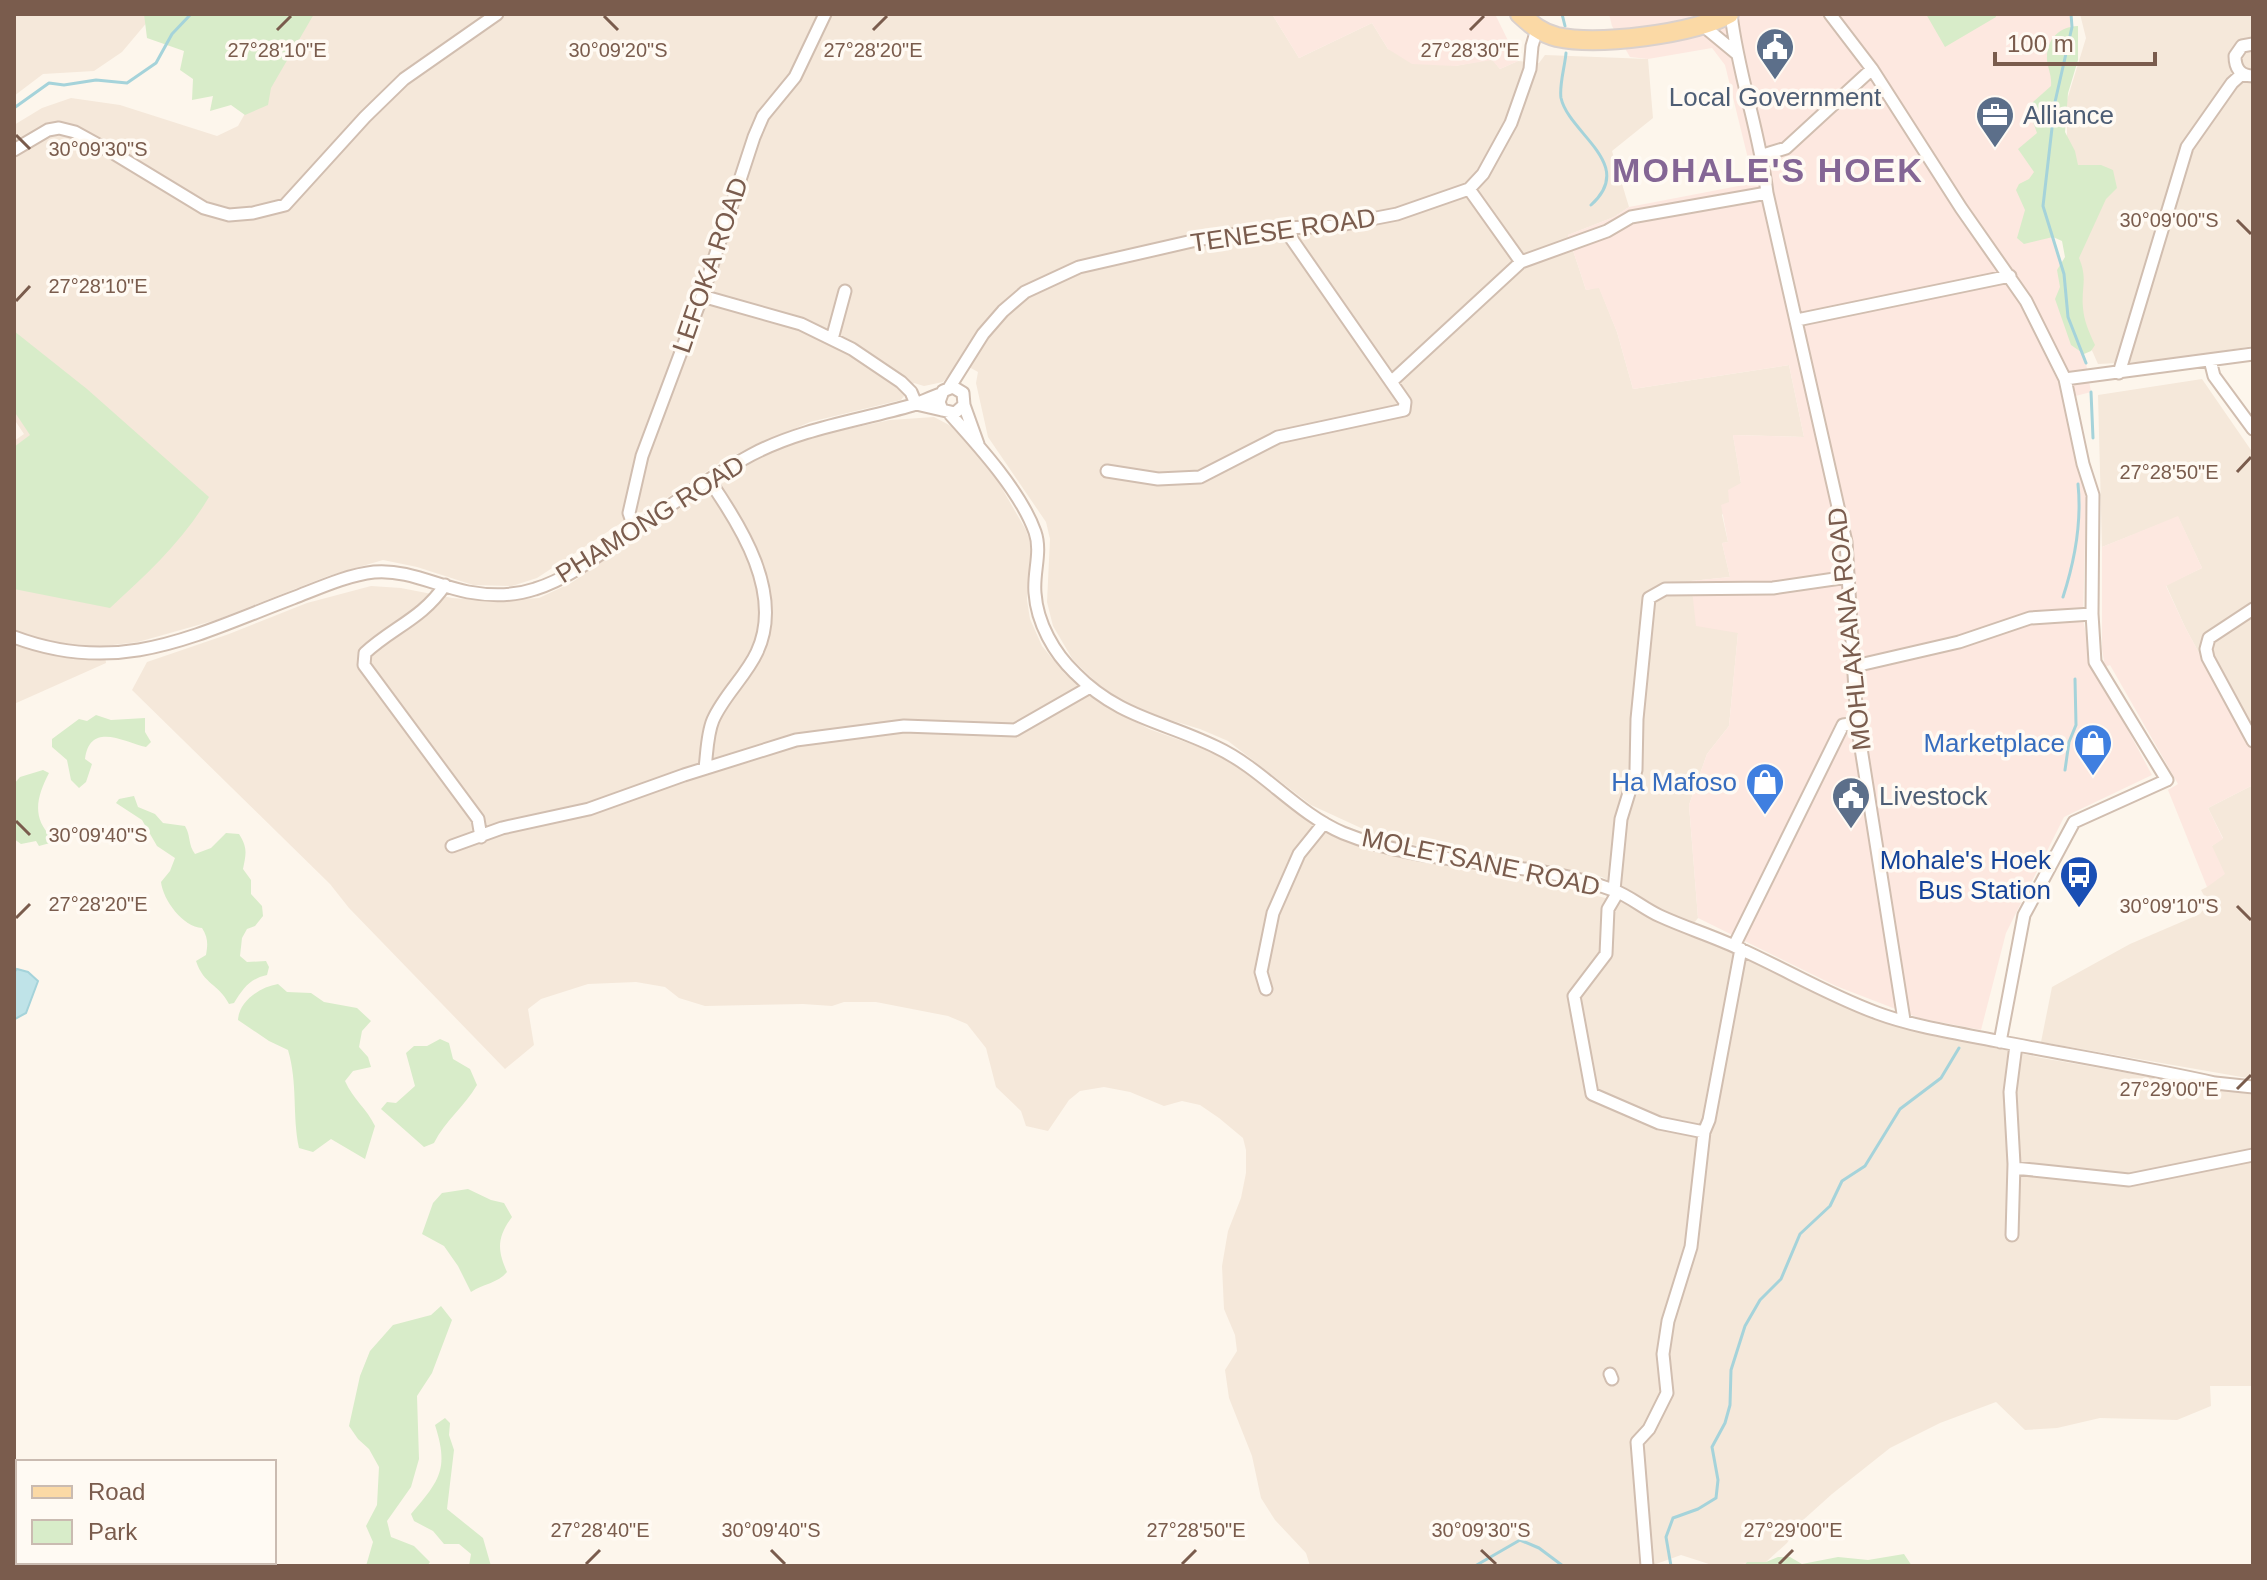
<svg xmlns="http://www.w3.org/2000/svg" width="2267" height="1580" viewBox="0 0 2267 1580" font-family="Helvetica,sans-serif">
<rect width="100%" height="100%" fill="#fdf6ec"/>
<!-- residential -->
<path fill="#f5e8da" d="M14 14H154L122 52 94 71 43 74 14 96Z
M301 14H1272L1299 58 1372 23 1388 49 1455 66 1492 59 1500 69 1518 61 1539 63 1545 55 1648 59 1653 118 1612 151 1629 207 1614 217 1568 235 1586 290 1599 287 1617 332 1633 389 1789 365 1804 437 1733 435 1741 483 1722 515 1728 542 1722 543 1730 577 1691 581 1738 633 1729 726 1707 754 1689 805 1698 918 1694 923 1665 913 1602 877 1387 840 1311 805 1228 741 1200 729 1147 713 1122 702 1098 684 1073 660 1053 626 1047 602 1050 539 1046 522 988 437 976 383 978 372 960 362 943 382 924 386 914 383 901 400 810 422 727 458 662 501 621 523 537 578 512 586 473 585 417 567 383 560 328 576 216 620 138 642 104 646 106 663 14 704V441L24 434 14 419V125L42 108 71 98 120 105 217 136 238 126Z
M2080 14H2253V346L2161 361 2098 364 2085 335 2078 298 2067 152V100L2086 38Z
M2202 379 2253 453V753L2185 627 2166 585 2202 568 2178 517 2102 547 2098 395Z
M934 417 953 427 971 445 1000 485 1026 530 1031 545 1027 600 1030 619 1042 646 1064 673 1104 705 1149 729 1202 748 1230 761 1293 810 1345 841 1403 857 1562 887 1621 902 1854 1009 1912 1030 2042 1058 2253 1095V1386H2210L2211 1406 2177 1420 2100 1418 2057 1428 2025 1430 1996 1402 1940 1423 1890 1448 1832 1494 1802 1521 1787 1543 1766 1562 1715 1566 1681 1555 1656 1564V1566H1310L1306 1553 1275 1520 1261 1498 1252 1456 1229 1398 1225 1370 1237 1351 1235 1335 1224 1309 1222 1266 1228 1231 1241 1198 1246 1173V1150L1243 1138 1219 1118 1200 1105 1182 1101 1164 1106 1130 1092 1104 1087 1080 1091 1069 1100 1048 1131 1026 1126 1021 1111 996 1087 986 1048 967 1024 948 1016 876 1002H844L832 1006 803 1004 705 1006 679 998 665 987 636 982 588 984 541 999 528 1009 534 1045 505 1069 349 908 330 884 132 690 147 662 229 634 307 603 371 586 401 588 452 598 492 601 539 598 571 583 692 500 730 479 762 454 824 434 890 420Z
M2253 785V1079L2041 1042 2052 987 2130 944 2200 914 2208 903 2201 890 2207 887 2212 846 2223 838 2208 808Z"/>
<!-- commercial -->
<path fill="#fde8e0" d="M1272 14H1495L1518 61 1500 69 1492 60 1455 66 1412 64 1388 49 1372 23 1299 58Z
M1609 14H2071L2072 27 2043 206 2064 274 2076 342 2086 363 2091 392 2064 399 2086 498 2083 620 2093 665 2152 775 2064 817 2006 933 1981 1030 1919 1018 1836 986 1698 918 1689 805 1707 754 1729 726 1738 633 1696 626 1691 581 1730 577 1722 543 1728 542 1721 505 1729 502 1728 490 1741 483 1733 435 1804 437 1789 365 1633 389 1617 332 1599 288 1586 290 1568 235 1614 217 1629 207 1754 183 1725 65 1712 48 1648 59 1630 57 1612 26Z
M2178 516 2202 568 2166 586 2185 627 2253 753V785L2208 808 2223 839 2212 846 2225 874 2207 887 2168 790 2178 784 2110 665 2105 667 2102 649V547Z"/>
<!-- green -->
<path fill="#d8ecc9" d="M144 14H314L271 88 268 105 245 115 231 105 210 111 213 96 192 100 193 79 180 70 184 51 147 38Z
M1926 14H1995L1996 17 1945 47Z
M2078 26V60L2068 93 2065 132 2075 151 2078 165H2101L2113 170 2117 188 2106 199 2079 258C2088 279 2081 287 2083 308 2084 321 2089 332 2095 345L2091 351 2084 354 2071 345 2055 299 2060 287 2057 270 2065 257 2062 241 2053 237 2024 244 2017 238 2025 210 2016 190 2019 184 2029 179 2034 172 2018 149 2037 133 2029 111 2033 102 2051 86C2052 76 2048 69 2047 60 2046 39 2059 27 2078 26Z
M14 331 87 389 209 497C183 541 148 573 110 608L14 589V447L30 435 14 411Z
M96 715 111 720 145 718V732L151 742 146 747C126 743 90 720 85 759L92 764 86 782 79 788 71 780 67 760 52 747V739L79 719 87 721Z
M43 770 49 773C37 796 31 818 52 837L50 843 39 846 36 841 21 844 14 839V784L20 777Z
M134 796 138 807 155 814 163 823 185 826C191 836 188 845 195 854L211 848 226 833 239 834C248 848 246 854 243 869L251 880V894L262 906 263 916 255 926 247 929 242 938 240 956 247 962 266 961 269 967 267 975C249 979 243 989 234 1003L229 1004C218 983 204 985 196 961L206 955C208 944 208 937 202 928 183 927 163 900 161 882L170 871 175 858 157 846 142 820 116 803 119 799Z
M278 984 287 992 311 993 324 1002 357 1008 371 1021 362 1031 359 1047 368 1057 371 1067 353 1071 345 1081C353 1099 367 1109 375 1126L365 1159 331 1139 313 1152 299 1148C292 1114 298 1084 288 1050L269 1041 238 1020C239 1001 260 987 278 984Z
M440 1039 449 1043 453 1059 470 1069 477 1085C464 1107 445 1121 434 1143L424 1147 381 1109 387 1102 396 1103 415 1086 406 1053 414 1046H427Z
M468 1189 491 1200 504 1203 512 1217C497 1237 497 1250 507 1272 498 1283 483 1284 471 1292L458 1266 444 1246 422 1234 433 1203 442 1193Z
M441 1306 452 1320 432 1373 417 1396 419 1459 411 1487 387 1521 391 1537 414 1546 430 1562 427 1566H366L373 1542 366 1526 377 1505 379 1467 369 1449 358 1439 349 1426 360 1376 370 1351 393 1325 431 1315Z
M445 1418 450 1423 449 1435 454 1450 447 1509 483 1538 491 1566H469L471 1554 459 1544H444L433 1531 414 1521 411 1514C440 1480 449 1469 435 1425Z
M1904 1554 1912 1566H1744L1747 1562H1766L1778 1557H1790L1802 1564 1838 1557 1868 1560Z"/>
<!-- water -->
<path fill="#bfe3e8" stroke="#a5d3da" stroke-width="2" d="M17 969 28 972 38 981 26 1013 15 1019 14 973Z"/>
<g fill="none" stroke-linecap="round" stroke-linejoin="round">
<!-- stream -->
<path stroke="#a5d3da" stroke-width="3" d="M1562 14 1565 26
M2071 14 2072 27 2055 102 2043 206 2064 274 2068 317 2086 363
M1566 53C1565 66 1559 85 1561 98 1569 134 1637 164 1591 205
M14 108 49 83 64 85 96 80 127 83 156 63 172 34 191 14
M2091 392 2093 438
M2063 597C2075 560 2082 523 2078 484
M2065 770 2069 742 2076 725 2075 679
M14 1548H18
M65 1566V1562
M1475 1566 1520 1540 1539 1548 1563 1566
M1671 1566 1666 1537 1673 1518 1698 1509 1716 1498 1718 1480 1712 1447 1725 1423 1730 1405 1731 1370 1745 1326 1760 1300 1781 1279 1800 1234 1830 1206 1842 1181 1865 1166 1900 1109 1941 1078 1959 1048"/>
<defs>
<path id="minor" d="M1731 14C1738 75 1760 132 1767 193L1846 542 1857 723 1904 1020
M1830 14 1872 69 1961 208 2026 301 2065 379 2083 464 2093 495 2092 614 2095 662 2167 780 2074 822 2024 915 2000 1042
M1701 24 1736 53
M2253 44 2242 46 2235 56C2235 68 2240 76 2253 76
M14 150 48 130 59 128 75 132 115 154 204 208 229 215 253 213 285 205 365 117 404 79 497 14
M1763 155 1786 148 1872 69
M1469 189 1521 262
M702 296 801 324 852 349 901 382 911 392 916 404
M1797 320 2010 276
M832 339 845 291
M2210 360 2214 376 2253 429
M2119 373 2187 147 2232 83 2242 74
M2065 379 2253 354
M1391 382 1521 262 1607 231 1631 217 1767 193
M949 388 983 334 1003 311 1025 292 1079 267 1201 239 1284 228 1335 226 1397 214 1469 189 1483 174 1511 123 1530 69 1532 46 1537 29
M916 404 955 413 964 405 963 393 953 387 943 391 939 402 942 410
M964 405 978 444
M950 414C978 445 1021 492 1035 532 1042 552 1033 572 1035 593 1037 623 1054 653 1075 673 1119 718 1163 721 1216 747 1263 769 1296 813 1343 833 1429 868 1526 858 1613 890 1630 896 1644 909 1660 916 1686 928 1713 936 1738 948 1785 969 1828 995 1877 1013 1915 1027 1957 1033 1997 1041 2069 1055 2143 1067 2215 1083L2253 1087
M1107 471 1158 479 1200 477 1278 437 1404 410 1405 402 1284 228
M635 530 629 513 642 456 702 296 754 137 763 116 795 77 825 14
M445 585C422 619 393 627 365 653L364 665 478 819 481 837
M2253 609 2209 638 2206 649 2208 658 2253 741
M14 637C120 677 195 635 293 598 319 588 347 575 374 572 407 569 437 586 468 592 490 596 514 596 535 589 568 579 600 554 629 534 668 507 708 478 751 455 802 428 858 421 913 405 922 402 931 397 941 394
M1855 666 1959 642 2030 618 2092 614
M705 768C707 753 707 734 713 720 724 695 746 676 757 652 784 594 741 526 709 480
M452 846 502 828 589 809 684 775 796 740 904 726 1015 730 1090 687
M1614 890 1621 819 1636 770 1637 719 1649 598 1665 589 1773 588 1848 577
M1618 892 1608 909 1606 954 1574 996 1592 1094 1659 1123 1704 1132
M1734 946 1843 725 1857 723
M1266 989 1261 972 1273 913 1299 854 1324 823
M2014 1168 2129 1180 2253 1155
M2012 1235 2014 1164 2010 1092 2016 1045
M1610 1374 1612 1379
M1647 1566 1637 1442 1649 1429 1667 1393 1663 1354 1668 1321 1691 1247 1704 1132 1709 1120 1741 949"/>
<path id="primary" d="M1520 14C1532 25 1541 33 1557 37 1598 46 1693 34 1729 14"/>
</defs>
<!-- minor casing -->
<use href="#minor" stroke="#d1beb0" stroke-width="15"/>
<!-- primary casing -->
<use href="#primary" stroke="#dad1cd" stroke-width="22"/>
<!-- minor -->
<use href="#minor" stroke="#fff" stroke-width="11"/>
<!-- primary -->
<use href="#primary" stroke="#fbd9a5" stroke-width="18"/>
</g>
<!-- ticks -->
<path fill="none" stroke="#7a5c4d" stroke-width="3" d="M604 16 618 30M277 30 291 16M873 30 887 16M1470 30 1484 16M16 135 30 149M2237 220 2251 234M16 301 30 286M2237 472 2251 457M16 821 30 835M2237 906 2251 920M16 918 30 904M2237 1089 2251 1075M771 1550 785 1564M1481 1550 1496 1564M586 1564 600 1550M1182 1564 1196 1550M1779 1564 1793 1550"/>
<!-- icons -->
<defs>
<symbol id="civic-pin" viewBox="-11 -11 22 30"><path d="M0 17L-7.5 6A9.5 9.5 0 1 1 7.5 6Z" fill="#5c6f8a" stroke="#fffaf3"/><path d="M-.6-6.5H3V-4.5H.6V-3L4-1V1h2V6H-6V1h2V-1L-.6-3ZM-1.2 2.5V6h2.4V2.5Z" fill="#fff"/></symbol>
<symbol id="office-pin" viewBox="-11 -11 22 30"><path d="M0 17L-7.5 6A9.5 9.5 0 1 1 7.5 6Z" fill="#5c6f8a" stroke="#fffaf3"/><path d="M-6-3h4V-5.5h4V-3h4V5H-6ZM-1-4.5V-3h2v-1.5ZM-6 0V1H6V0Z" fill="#fff"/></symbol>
<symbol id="shop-pin" viewBox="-11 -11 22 30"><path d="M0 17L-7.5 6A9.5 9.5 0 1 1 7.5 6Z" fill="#3f7fe0" stroke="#fffaf3"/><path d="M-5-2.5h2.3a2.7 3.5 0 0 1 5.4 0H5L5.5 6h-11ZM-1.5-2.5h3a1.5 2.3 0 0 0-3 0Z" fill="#fff"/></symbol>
<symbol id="bus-pin" viewBox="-11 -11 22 30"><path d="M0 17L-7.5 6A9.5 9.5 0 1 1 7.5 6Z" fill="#1a4fb4" stroke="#fffaf3"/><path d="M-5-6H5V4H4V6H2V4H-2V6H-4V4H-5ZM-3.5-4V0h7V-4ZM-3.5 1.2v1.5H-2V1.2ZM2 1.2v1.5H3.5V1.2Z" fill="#fff"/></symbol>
</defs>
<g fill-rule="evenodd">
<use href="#civic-pin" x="1753" y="25" width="44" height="60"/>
<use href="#office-pin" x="1973" y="93" width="44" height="60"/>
<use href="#shop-pin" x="2071" y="721" width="44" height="60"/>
<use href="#shop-pin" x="1743" y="760" width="44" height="60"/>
<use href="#civic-pin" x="1829" y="774" width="44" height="60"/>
<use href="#bus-pin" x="2057" y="853" width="44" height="60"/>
</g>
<g text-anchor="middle" stroke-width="7" stroke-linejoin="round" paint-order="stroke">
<!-- service labels -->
<g font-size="26" fill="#4e5e75" stroke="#fffaf3" text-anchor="start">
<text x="1775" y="106" text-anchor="middle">Local Government</text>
<text x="2023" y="124">Alliance</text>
<text x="1879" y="805">Livestock</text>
</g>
<!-- street labels -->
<g font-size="26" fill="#7a5c4d" stroke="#fffaf3">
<text transform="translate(1283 230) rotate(-8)" y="9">TENESE ROAD</text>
<text transform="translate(710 265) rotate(-71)" y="9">LEFOKA ROAD</text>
<text transform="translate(650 519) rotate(-32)" y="9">PHAMONG ROAD</text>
<text transform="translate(1849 629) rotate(-96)" y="9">MOHLAKANA ROAD</text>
<text transform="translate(1481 862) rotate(12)" y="9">MOLETSANE ROAD</text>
</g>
<!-- shop labels -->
<g font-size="26" fill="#366cbe" stroke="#fffaf3" text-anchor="end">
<text x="2065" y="752">Marketplace</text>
<text x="1737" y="791">Ha Mafoso</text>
</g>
<!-- transit labels -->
<g font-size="26" fill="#164399" stroke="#fffaf3" text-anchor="end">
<text x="2051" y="869">Mohale's Hoek<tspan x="2051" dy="30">Bus Station</tspan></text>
</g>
<!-- district labels -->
<g font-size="34" font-weight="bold" letter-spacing="2" fill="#846695" stroke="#fffaf3">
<text x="1768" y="182">MOHALE'S HOEK</text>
</g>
</g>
<g font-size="20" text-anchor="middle" fill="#7a5c4d" stroke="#fffaf3" stroke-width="7" stroke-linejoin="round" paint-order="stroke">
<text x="618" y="57">30°09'20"S</text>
<text x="277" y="57">27°28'10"E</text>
<text x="873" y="57">27°28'20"E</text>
<text x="1470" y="57">27°28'30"E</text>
<text x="98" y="156">30°09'30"S</text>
<text x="2169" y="227">30°09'00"S</text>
<text x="98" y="293">27°28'10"E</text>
<text x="2169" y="479">27°28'50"E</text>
<text x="98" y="842">30°09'40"S</text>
<text x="98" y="911">27°28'20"E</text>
<text x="2169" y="913">30°09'10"S</text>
<text x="2169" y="1096">27°29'00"E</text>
<text x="600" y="1537">27°28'40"E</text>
<text x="1196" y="1537">27°28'50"E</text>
<text x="1793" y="1537">27°29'00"E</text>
<text x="771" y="1537">30°09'40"S</text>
<text x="1481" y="1537">30°09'30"S</text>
</g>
<!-- border -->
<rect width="2267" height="1580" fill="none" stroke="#7a5c4d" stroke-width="32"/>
<!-- legend -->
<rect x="16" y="1460" width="260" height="104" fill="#fffaf3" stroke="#cabbb1" stroke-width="2"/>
<rect x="32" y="1486" width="40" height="12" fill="#fbd9a5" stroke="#cabbb1" stroke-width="2"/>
<text x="88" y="1500" font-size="24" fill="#7a5c4d">Road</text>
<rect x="32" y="1520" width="40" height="24" fill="#d8ecc9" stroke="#cabbb1" stroke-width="2"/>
<text x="88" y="1540" font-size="24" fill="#7a5c4d">Park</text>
<!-- scale -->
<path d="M1995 52v12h160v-12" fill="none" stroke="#7a5c4d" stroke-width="4"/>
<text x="2007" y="52" font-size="24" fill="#7a5c4d" stroke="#fffaf3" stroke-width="6" paint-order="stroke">100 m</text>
</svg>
